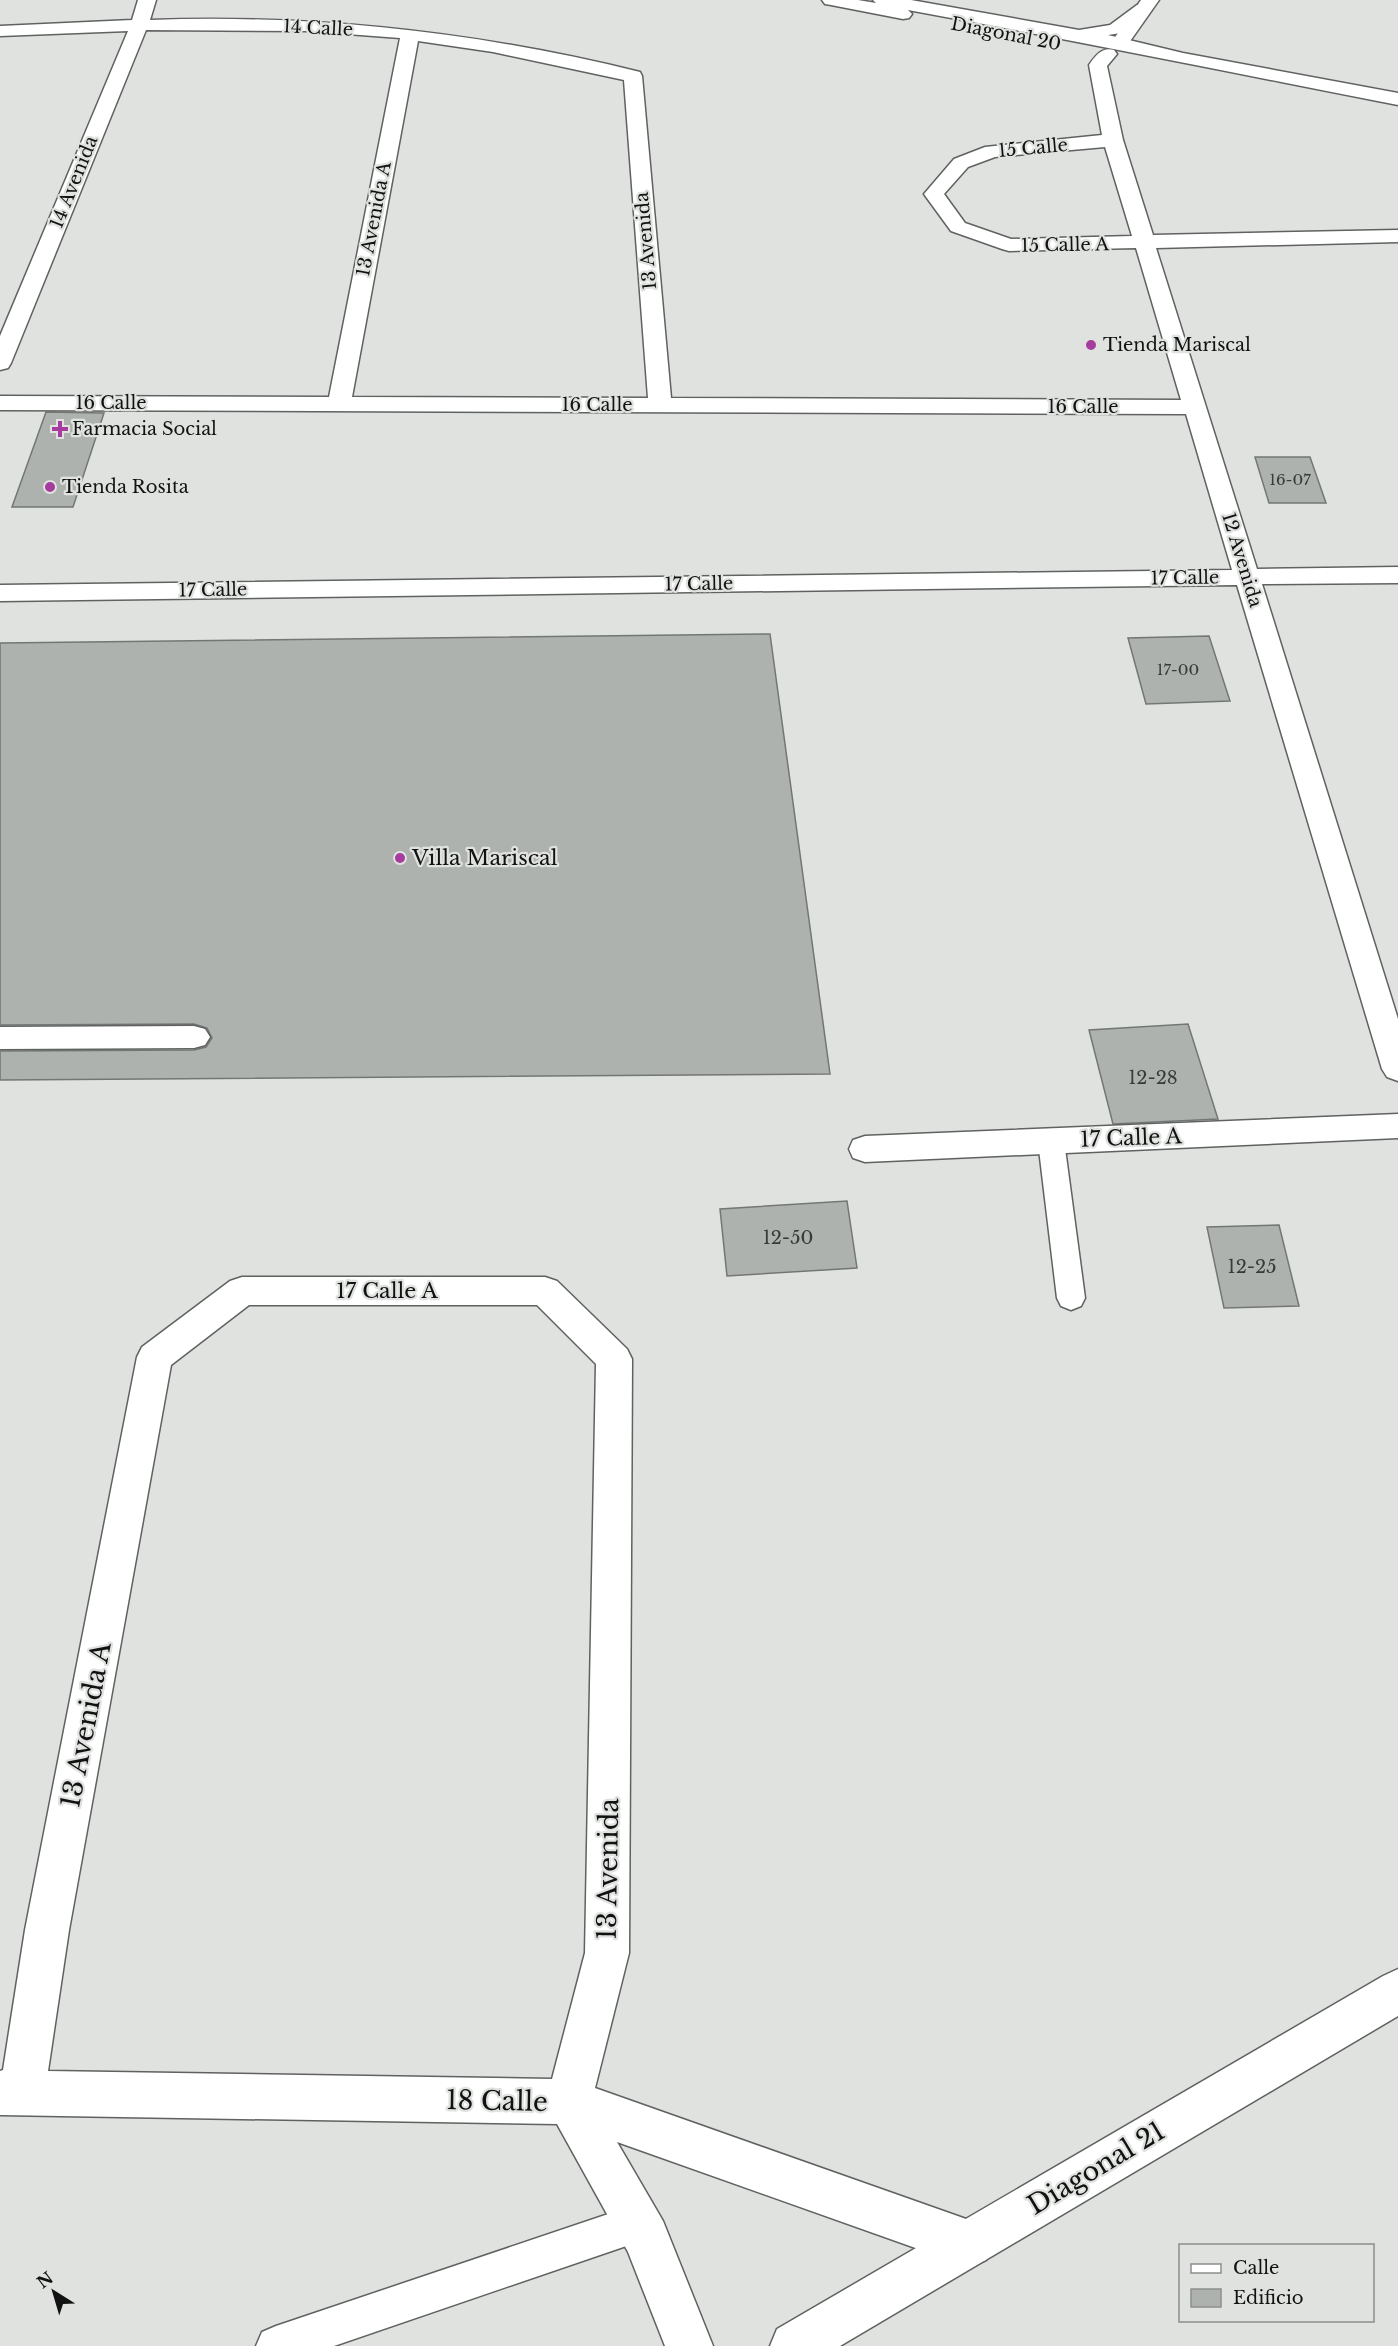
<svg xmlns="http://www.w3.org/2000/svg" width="1398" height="2346" viewBox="0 0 1398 2346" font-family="'Libre Baskerville',serif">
<rect width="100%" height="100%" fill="#dfe2df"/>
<!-- building -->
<path fill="#aeb2af" stroke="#737774" stroke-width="1.5" d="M46 412 104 413 73 507H12Z
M1255 457H1310L1326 503H1269Z
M770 634 830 1074 0 1080V1051L194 1050 206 1047 212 1038 207 1028 194 1024 0 1025V643Z
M1209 636 1230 701 1146 704 1128 638Z
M1188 1024 1218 1119 1113 1124 1089 1030Z
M847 1201 857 1268 727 1276 720 1209Z
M1279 1225 1299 1306 1224 1308 1207 1227Z"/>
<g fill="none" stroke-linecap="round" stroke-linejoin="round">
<defs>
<path id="service" d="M1051 1131 1060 1134 1064 1141 1085 1298 1081 1306 1071 1310 1061 1306 1057 1298 1038 1141 1042 1134Z
M638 2204 652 2209 657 2223 652 2237 638 2242 334 2346H256L262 2332 276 2326Z"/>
<path id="minor" d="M138 0H156L150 20C316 14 478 32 640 72L642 76 671 398 1181 400 1136 248 1009 251 1002 249 951 231 924 194 954 159 985 147 1102 135 1089 65C1096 55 1102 47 1114 50L1117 54 1107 66 1123 140 1153 235 1398 230V242L1156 248 1257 569 1398 567V583L1262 584 1398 1019V1081L1387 1077 1382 1069 1237 585 0 601V585L1232 570 1186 414 0 410V396L329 397 400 38 307 31 146 30 11 363 8 368 0 370V336L128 31 0 36V26L132 20ZM418 41 493 52 624 80 648 398 352 397ZM1105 147 1132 236 1011 239 965 223 944 194 968 167 995 157Z
M1141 0H1159L1126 47H1114L1111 43Z
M194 1026 205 1029 210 1037 205 1045 194 1048 0 1049V1027Z
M1398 1114V1138L865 1162 853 1158 849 1149 853 1140 865 1136Z
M242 1277H545L557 1281 627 1349 632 1359 629 1953 595 2088 986 2226 993 2243 986 2260 969 2267 617 2142 663 2221 713 2346H665L628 2252 557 2124 0 2115V2071L3 2070 25 1930 137 1357 142 1347 230 1281ZM249 1305H537L596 1364 585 1953 552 2079 48 2071 69 1930 171 1365Z"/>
<path id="tertiary" d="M822 0H858L876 3 873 0H911L1079 30 1110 25 1137 5H1149L1152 9 1149 13 1121 33 1108 35 1183 53 1398 93V105C1235 73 1072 40 908 10L912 14 909 18 903 19 831 5 825 4Z
M1398 1969V2016L840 2346H770L777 2329 1383 1976Z"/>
</defs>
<!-- service casing -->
<use href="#service" stroke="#5f6260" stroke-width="3"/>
<!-- minor casing -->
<use href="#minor" stroke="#5f6260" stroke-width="3"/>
<!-- tertiary casing -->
<use href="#tertiary" stroke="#5f6260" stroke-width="3"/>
<!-- service -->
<use href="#service" fill="#fff" fill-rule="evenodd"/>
<!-- minor -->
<use href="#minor" fill="#fff" fill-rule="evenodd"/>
<!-- tertiary -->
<use href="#tertiary" fill="#fff" fill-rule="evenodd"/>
</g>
<!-- markers -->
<g fill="#a53c9e" stroke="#dfe2df" stroke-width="2">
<circle cx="1091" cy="345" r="6"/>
<path d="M57 420h6v6h6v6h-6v6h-6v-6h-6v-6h6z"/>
<circle cx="50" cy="487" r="6"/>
<circle cx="400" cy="858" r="6"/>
</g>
<g text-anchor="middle" stroke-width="4.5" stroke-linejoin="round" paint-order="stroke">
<!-- far-number labels -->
<g font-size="15" fill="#383a38">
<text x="1290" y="485">16-07</text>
<text x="1178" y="675">17-00</text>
</g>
<!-- far-street labels -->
<g font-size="18" fill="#111211" stroke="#dfe2df">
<text transform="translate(318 28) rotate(3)" y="6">14 Calle</text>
<text transform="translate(1006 34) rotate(11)" y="6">Diagonal 20</text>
<text transform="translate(1033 148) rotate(-5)" y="6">15 Calle</text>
<text transform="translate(74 182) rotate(-68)" y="6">14 Avenida</text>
<text transform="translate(374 219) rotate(-79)" y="6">13 Avenida A</text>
<text transform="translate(646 241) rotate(-95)" y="6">13 Avenida</text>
<text transform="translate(1065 245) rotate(-1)" y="6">15 Calle A</text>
<text x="111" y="409">16 Calle</text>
<text x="597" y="411">16 Calle</text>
<text x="1083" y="413">16 Calle</text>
<text transform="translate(1242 560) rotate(73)" y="6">12 Avenida</text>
<text transform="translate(1185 578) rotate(-1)" y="6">17 Calle</text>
<text transform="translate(699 584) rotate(-1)" y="6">17 Calle</text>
<text transform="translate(213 590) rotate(-1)" y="6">17 Calle</text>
</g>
<!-- far-poi labels -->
<g font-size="18" fill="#111211" stroke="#dfe2df" text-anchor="start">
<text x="1103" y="351">Tienda Mariscal</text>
<text x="72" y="435">Farmacia Social</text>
<text x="62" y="493">Tienda Rosita</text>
</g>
<!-- number labels -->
<g font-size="18" fill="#383a38">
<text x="1153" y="1084">12-28</text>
<text x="788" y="1244">12-50</text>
<text x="1252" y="1273">12-25</text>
</g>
<!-- poi labels -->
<g font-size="21" fill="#111211" stroke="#dfe2df" text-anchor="start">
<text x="412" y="865">Villa Mariscal</text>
</g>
<!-- street labels -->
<g font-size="21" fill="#111211" stroke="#dfe2df">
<text transform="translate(1131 1138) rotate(-2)" y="7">17 Calle A</text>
<text x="387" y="1298">17 Calle A</text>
</g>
<!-- near-street labels -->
<g font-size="26" fill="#111211" stroke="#dfe2df">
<text transform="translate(86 1725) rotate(-79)" y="9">13 Avenida A</text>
<text transform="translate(608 1869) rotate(-89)" y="9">13 Avenida</text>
<text transform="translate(497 2101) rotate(1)" y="9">18 Calle</text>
<text transform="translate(1096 2168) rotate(-31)" y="9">Diagonal 21</text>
</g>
</g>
<!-- legend -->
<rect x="1179" y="2244" width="195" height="78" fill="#dfe2df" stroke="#8d8f8d" stroke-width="1.5"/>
<rect x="1191" y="2264" width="30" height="9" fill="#ffffff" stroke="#8d8f8d" stroke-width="1.5"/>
<text x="1233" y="2274" font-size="18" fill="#111211">Calle</text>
<rect x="1191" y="2289" width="30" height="18" fill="#aeb2af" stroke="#8d8f8d" stroke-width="1.5"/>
<text x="1233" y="2304" font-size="18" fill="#111211">Edificio</text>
<!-- north arrow -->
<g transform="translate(54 2292) rotate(323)" stroke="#dfe2df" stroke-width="4.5" paint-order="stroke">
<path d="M0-4.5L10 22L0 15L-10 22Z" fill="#111211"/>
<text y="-9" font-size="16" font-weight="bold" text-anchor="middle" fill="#111211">N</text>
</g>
</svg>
